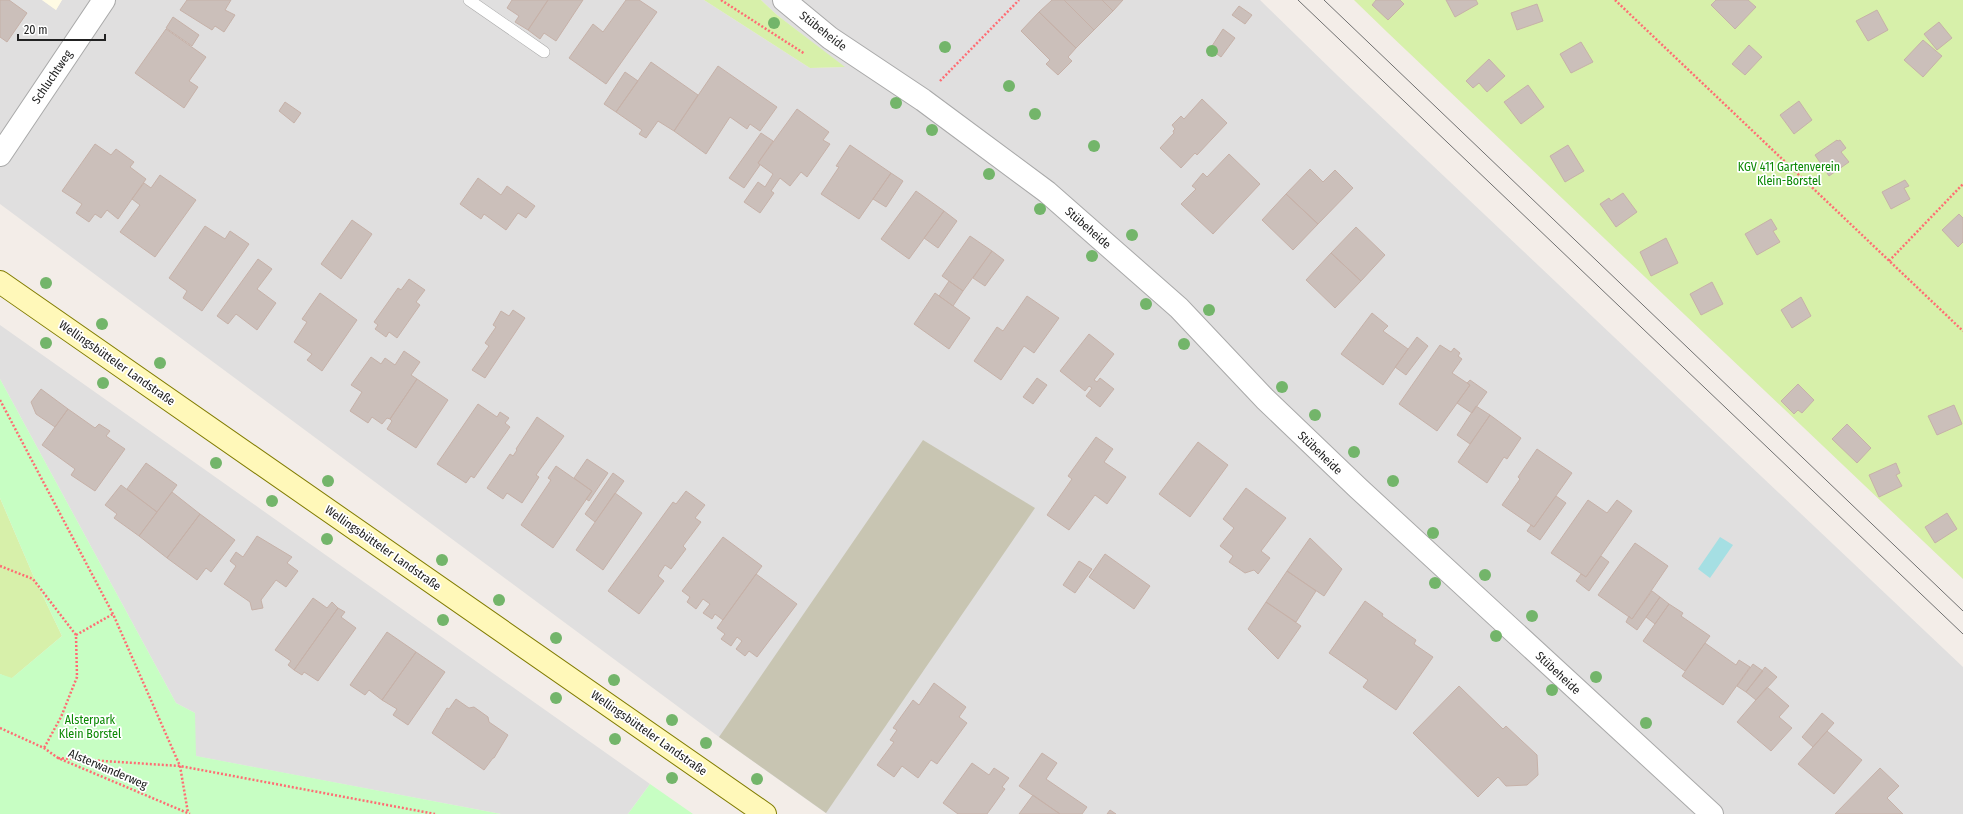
<svg xmlns="http://www.w3.org/2000/svg" width="1963" height="814" viewBox="0 0 1963 814" font-family="'Fira Sans Condensed',sans-serif">
<rect width="100%" height="100%" fill="#f3ede8"/>
<!-- residential -->
<path fill="#e0dfdf" d="M0 0H42L56 10 62 0H704L810 68 844 67 777 15 761 0H1260L1337 75 1963 667V814H827L719 737 0 204Z
M0 325 650 784 628 814H501L195 756V713L176 703 0 379Z"/>
<!-- education -->
<path fill="#fffbe4" d="M42 0H62L56 10Z"/>
<!-- construction -->
<path fill="#c8c5b2" d="M923 440 1035 508 826 813 719 737Z"/>
<!-- grass -->
<path fill="#d7f0aa" d="M704 0H761L777 15 845 67 810 68Z
M1354 0H1963V579L1387 32Z
M0 498 33 575 62 636 11 679 0 674Z"/>
<!-- park -->
<path fill="#c7fec3" d="M0 379 176 703 195 713 196 756 501 814H0V674L12 678 62 636 33 575 0 498Z
M650 784 693 814H628Z"/>
<!-- water -->
<path fill="#a5dfe3" d="M1720 537 1733 545 1710 578 1698 569Z"/>
<!-- building -->
<path fill="#cbbfba" stroke="#c6b1a8" d="M0 0H9L27 13 7 42 0 37Z
M187 0H231L225 10 235 15 224 32 215 26 212 30 180 10Z
M512 0H548L528 30 515 22 519 16 507 8Z
M548 0H583L556 41 544 33 540 39 528 30Z
M626 0H639L657 12 606 84 569 58 593 24 603 32Z
M1052 0H1064L1094 30 1076 48 1039 12Z
M1064 0H1102L1113 11 1094 30Z
M1102 0H1123L1113 11Z
M1376 0H1400L1404 4 1388 20 1372 5Z
M1446 0H1476L1478 4 1455 17Z
M1716 0H1748L1756 7 1735 29 1711 5Z
M1537 4 1543 21 1517 30 1511 13Z
M1239 6 1252 15 1245 24 1232 15Z
M1877 10 1888 30 1868 41 1856 21Z
M1039 12 1076 48 1068 57 1072 61 1058 75 1046 64 1050 60 1021 31Z
M173 17 199 35 192 46 166 28Z
M1939 22 1952 38 1937 50 1924 34Z
M166 29 206 57 189 81 198 87 184 108 135 73Z
M1223 29 1235 38 1221 57 1210 49Z
M1923 40 1942 56 1923 77 1904 60Z
M1581 42 1593 62 1571 73 1560 54Z
M1749 45 1762 57 1745 75 1732 64Z
M1489 59 1505 76 1487 92 1479 83 1473 88 1466 81Z
M651 62 698 95 674 131 658 121 646 138 639 134 642 130 616 112Z
M718 66 777 107 760 131 750 124 747 129 730 117 706 154 674 131Z
M625 72 638 81 616 112 604 104Z
M1528 85 1544 107 1521 124 1504 102Z
M1202 99 1227 123 1197 155 1195 153 1181 168 1160 148 1174 133 1173 131 1175 129 1172 125 1181 116 1184 119Z
M1799 101 1812 120 1794 134 1780 115Z
M285 102 301 113 294 123 279 111Z
M797 109 829 132 823 140 830 144 807 177 801 172 790 186 780 178 771 191 774 193 760 213 744 202 758 182 765 187 773 174 758 163Z
M761 133 773 141 758 163 760 165 744 188 729 178Z
M1837 140 1838 141 1840 140 1846 148 1841 152 1849 162 1829 176 1815 155Z
M95 144 111 155 116 149 134 162 130 167 146 179 118 219 107 210 101 218 95 214 89 222 76 213 82 204 62 191Z
M850 145 891 173 859 219 821 194 839 167 836 166Z
M1568 145 1584 171 1565 182 1550 156Z
M1229 154 1260 184 1213 234 1181 204 1196 189 1192 186 1203 173 1207 177Z
M1310 169 1323 182 1335 170 1353 188 1318 224 1286 194Z
M891 173 903 181 886 207 873 199Z
M160 175 196 200 155 257 120 232 140 205 132 199 144 183 151 188Z
M478 178 501 195 507 186 535 206 526 218 518 213 506 230 484 214 481 219 460 204Z
M1905 180 1909 186 1904 188 1910 199 1891 209 1882 192Z
M916 191 944 211 909 259 881 239Z
M1623 193 1637 212 1616 227 1600 204 1609 198 1611 201Z
M1286 194 1318 224 1293 250 1262 220Z
M944 211 957 221 938 248 924 238Z
M1959 214 1963 218V242L1958 247 1942 230Z
M1771 219 1777 229 1773 231 1780 242 1757 255 1745 234Z
M352 220 372 234 341 279 321 264Z
M205 226 225 239 230 231 249 244 202 311 183 298 187 291 169 278Z
M1356 227 1385 255 1361 281 1331 253Z
M970 236 992 251 963 291 942 276Z
M1666 238 1678 263 1651 276 1640 252Z
M992 251 1004 260 985 286 973 278Z
M1331 253 1361 281 1335 308 1306 280Z
M258 259 272 269 257 289 276 303 257 330 236 314 228 324 217 316Z
M409 279 425 290 416 302 420 305 397 338 389 332 386 337 375 329 378 325 374 322 398 288 401 290Z
M949 281 963 291 953 306 939 296Z
M1712 282 1723 304 1701 315 1690 294Z
M320 293 357 320 322 371 307 360 312 354 294 342 307 322 302 319Z
M935 293 970 318 949 349 914 324Z
M1027 296 1059 318 1034 353 1024 346 1001 380 974 361 997 327 1003 331Z
M1801 297 1811 316 1792 328 1781 310Z
M513 310 525 318 485 378 472 370 489 346 485 343 496 327 493 325 501 311 509 316Z
M1372 313 1388 326 1383 331 1408 349 1383 385 1341 354Z
M1089 334 1114 354 1094 380 1097 382 1100 378 1114 389 1100 407 1086 396 1092 388 1089 386 1085 391 1060 371Z
M1417 337 1428 346 1406 375 1395 367Z
M1440 345 1451 352 1454 348 1460 353 1458 356 1462 359 1452 373 1470 385 1437 431 1399 404Z
M404 351 420 362 411 375 417 379 390 419 387 418 382 424 372 417 368 423 350 411 362 392 351 385 371 357 381 364 385 358 395 365Z
M1037 378 1047 385 1033 404 1023 397Z
M417 379 448 400 416 448 387 429 392 421 390 419Z
M1470 380 1487 392 1472 413 1457 403 1470 385 1467 383Z
M1798 384 1814 400 1802 413 1798 410 1794 414 1781 401Z
M41 389 68 409 55 427 36 414 31 402Z
M478 404 497 417 500 412 509 418 505 423 510 427 474 478 471 476 466 483 437 464Z
M1954 405 1962 424 1937 435 1928 416Z
M1476 406 1490 415 1470 444 1457 435Z
M68 409 95 428 99 424 110 431 106 436 125 449 95 491 71 475 75 469 42 445Z
M1490 415 1521 438 1507 459 1504 457 1487 483 1458 462Z
M537 417 564 436 536 475 539 477 522 503 507 493 503 499 487 488 510 454 513 456 517 450 516 449Z
M1847 424 1871 448 1857 463 1832 439Z
M1096 437 1113 449 1104 462 1126 477 1107 504 1095 495 1069 530 1047 515 1072 479 1068 476Z
M1198 442 1228 465 1190 517 1159 494Z
M1537 449 1572 473 1534 527 1502 505 1520 479 1518 477Z
M587 459 608 473 589 501 586 499 592 491 574 478Z
M146 463 177 485 157 512 127 489Z
M1896 463 1900 473 1896 475 1902 486 1879 497 1869 475Z
M556 466 592 491 553 548 521 525 551 480 548 478Z
M613 473 624 481 595 522 585 514Z
M121 485 157 512 139 536 114 518 117 514 105 505Z
M1246 488 1286 518 1261 551 1270 558 1258 574 1254 570 1245 573 1229 562 1233 556 1220 546 1234 528 1223 519Z
M686 491 705 505 695 518 701 522 683 546 686 549 671 569 665 565 658 576 664 581 639 614 608 591 673 502 676 504Z
M172 492 200 514 167 558 139 536Z
M615 493 642 513 603 570 576 550Z
M1556 496 1566 503 1540 540 1527 531 1531 525 1534 527Z
M1588 500 1607 513 1617 500 1632 511 1586 577 1551 553Z
M1947 513 1957 529 1935 543 1925 527Z
M200 514 235 540 211 572 206 568 197 580 167 558Z
M257 536 292 557 287 563 298 571 286 587 276 580 261 600 263 608 252 610 250 602 224 584 236 566 230 561 236 552 243 557Z
M723 537 762 566 723 620 715 614 712 619 703 613 710 604 703 599 696 609 687 602 690 597 682 591Z
M1310 538 1342 569 1324 596 1287 571Z
M1635 543 1668 566 1632 619 1598 595Z
M1105 554 1150 586 1134 609 1089 577Z
M1601 556 1609 562 1589 591 1576 581 1581 574 1586 577Z
M1079 561 1092 569 1075 593 1063 585Z
M1287 571 1316 591 1296 622 1266 602Z
M756 574 797 604 757 657 749 651 745 656 736 649 742 641 737 637 731 646 721 639 725 634 717 628Z
M1652 591 1660 597 1637 630 1626 622 1629 616 1632 619Z
M1660 597 1669 604 1655 624 1646 617Z
M313 598 327 608 332 602 338 608 294 670 288 665 291 661 275 650Z
M1365 601 1383 614 1382 616 1416 640 1414 644 1433 657 1396 710 1363 687 1368 680 1329 653Z
M1266 602 1301 626 1278 659 1248 629Z
M1669 604 1683 613 1681 616 1710 636 1685 671 1643 641Z
M338 608 345 612 341 617 356 628 318 681 304 672 302 675 294 670Z
M387 632 416 652 382 700 369 690 365 695 350 685Z
M1705 643 1736 665 1739 660 1750 667 1723 705 1682 676Z
M416 652 445 672 408 725 393 715 397 709 382 700Z
M1753 664 1763 671 1746 692 1737 686Z
M1765 667 1777 677 1756 700 1746 692Z
M934 683 966 707 959 717 967 723 937 764 931 760 918 778 902 766 894 777 877 765 894 742 890 740 897 730 893 728 913 700 919 705Z
M1459 686 1503 729 1506 726 1537 755 1538 775 1527 785 1506 786 1498 777 1478 797 1413 733Z
M1767 687 1789 706 1779 717 1792 728 1771 751 1737 722Z
M456 699 469 708 474 707 488 717 489 722 508 735 494 758H493L484 770 432 733 447 708 449 709Z
M1822 713 1834 723 1813 747 1802 737Z
M1827 731 1862 760 1834 794 1798 764Z
M1042 753 1057 763 1046 779 1087 807 1082 814H1060L1019 786Z
M972 763 989 775 994 768 1009 778 1002 787 1005 789 987 814H958L943 803Z
M1880 768 1899 786 1887 798 1903 814H1835Z
M1033 795 1060 814H1019Z
M1110 810 1116 814H1107Z"/>
<g fill="none" stroke-linecap="round" stroke-linejoin="round">
<defs>
<path id="lane" d="M469 0 544 52"/>
<path id="street" d="M784 0 830 38 923 100 1047 192 1179 308 1265 399 1358 488 1712 814
M0 155 104 0"/>
<path id="secondary" d="M0 282 765 814"/>
</defs>
<!-- lane casing -->
<use href="#lane" stroke="#a9a9a9" stroke-width="12"/>
<!-- street casing -->
<use href="#street" stroke="#a9a9a9" stroke-width="24"/>
<!-- secondary casing -->
<use href="#secondary" stroke="#817c00" stroke-width="24"/>
<!-- path -->
<path stroke="#ff6c73" stroke-width="2.5" stroke-dasharray="2 2" stroke-linecap="butt" d="M721 0 805 54
M1615 0 1963 331
M940 81 1019 0
M1889 261 1963 184
M0 400 113 614 180 766 188 813
M0 566 33 579 76 635 77 677 61 717 44 748
M76 635 113 614
M0 728 44 748 58 758 190 814
M58 758 180 766 435 814"/>
<!-- lane -->
<use href="#lane" stroke="#fff" stroke-width="11"/>
<!-- street -->
<use href="#street" stroke="#fff" stroke-width="22"/>
<!-- secondary -->
<use href="#secondary" stroke="#fff8b9" stroke-width="22"/>
<!-- tram -->
<path stroke="#707070" stroke-width="1" d="M1298 0 1963 634
M1324 0 1963 611"/>
</g>
<!-- trees -->
<g fill="#73b56a">
<circle cx="774" cy="23" r="6"/>
<circle cx="945" cy="47" r="6"/>
<circle cx="1212" cy="51" r="6"/>
<circle cx="1009" cy="86" r="6"/>
<circle cx="896" cy="103" r="6"/>
<circle cx="1035" cy="114" r="6"/>
<circle cx="932" cy="130" r="6"/>
<circle cx="1094" cy="146" r="6"/>
<circle cx="989" cy="174" r="6"/>
<circle cx="1040" cy="209" r="6"/>
<circle cx="1132" cy="235" r="6"/>
<circle cx="1092" cy="256" r="6"/>
<circle cx="46" cy="283" r="6"/>
<circle cx="1146" cy="304" r="6"/>
<circle cx="1209" cy="310" r="6"/>
<circle cx="102" cy="324" r="6"/>
<circle cx="46" cy="343" r="6"/>
<circle cx="1184" cy="344" r="6"/>
<circle cx="160" cy="363" r="6"/>
<circle cx="103" cy="383" r="6"/>
<circle cx="1282" cy="387" r="6"/>
<circle cx="1315" cy="415" r="6"/>
<circle cx="1354" cy="452" r="6"/>
<circle cx="216" cy="463" r="6"/>
<circle cx="328" cy="481" r="6"/>
<circle cx="1393" cy="481" r="6"/>
<circle cx="272" cy="501" r="6"/>
<circle cx="1433" cy="533" r="6"/>
<circle cx="327" cy="539" r="6"/>
<circle cx="442" cy="560" r="6"/>
<circle cx="1485" cy="575" r="6"/>
<circle cx="1435" cy="583" r="6"/>
<circle cx="499" cy="600" r="6"/>
<circle cx="1532" cy="616" r="6"/>
<circle cx="443" cy="620" r="6"/>
<circle cx="1496" cy="636" r="6"/>
<circle cx="556" cy="638" r="6"/>
<circle cx="1596" cy="677" r="6"/>
<circle cx="614" cy="680" r="6"/>
<circle cx="1552" cy="690" r="6"/>
<circle cx="556" cy="698" r="6"/>
<circle cx="672" cy="720" r="6"/>
<circle cx="1646" cy="723" r="6"/>
<circle cx="615" cy="739" r="6"/>
<circle cx="706" cy="743" r="6"/>
<circle cx="672" cy="778" r="6"/>
<circle cx="757" cy="779" r="6"/>
</g>
<g text-anchor="middle" stroke-width="3.5" stroke-linejoin="round" paint-order="stroke">
<!-- street labels -->
<g font-size="12" fill="#222" stroke="#fff">
<text transform="translate(823 31) rotate(38)" y="4">Stübeheide</text>
<text transform="translate(52 77) rotate(-56)" y="4">Schluchtweg</text>
<text transform="translate(1088 228) rotate(41)" y="4">Stübeheide</text>
<text transform="translate(117 363) rotate(35)" y="4">Wellingsbütteler Landstraße</text>
<text transform="translate(1320 453) rotate(44)" y="4">Stübeheide</text>
<text transform="translate(383 548) rotate(35)" y="4">Wellingsbütteler Landstraße</text>
<text transform="translate(1558 673) rotate(43)" y="4">Stübeheide</text>
<text transform="translate(649 733) rotate(35)" y="4">Wellingsbütteler Landstraße</text>
<text transform="translate(108 769) rotate(23)" y="4">Alsterwanderweg</text>
</g>
<!-- park labels -->
<g font-size="12" fill="#0b8803" stroke="#fff">
<text x="1789" y="171">KGV 411 Gartenverein<tspan x="1789" dy="14">Klein-Borstel</tspan></text>
<text x="90" y="724">Alsterpark<tspan x="90" dy="14">Klein Borstel</tspan></text>
</g>
</g>
<!-- scale -->
<path d="M18 34v6h87v-6" fill="none" stroke="#222222" stroke-width="2"/>
<text x="24" y="34" font-size="12" fill="#222222" stroke="#ffffff" stroke-width="3" paint-order="stroke">20 m</text>
</svg>
